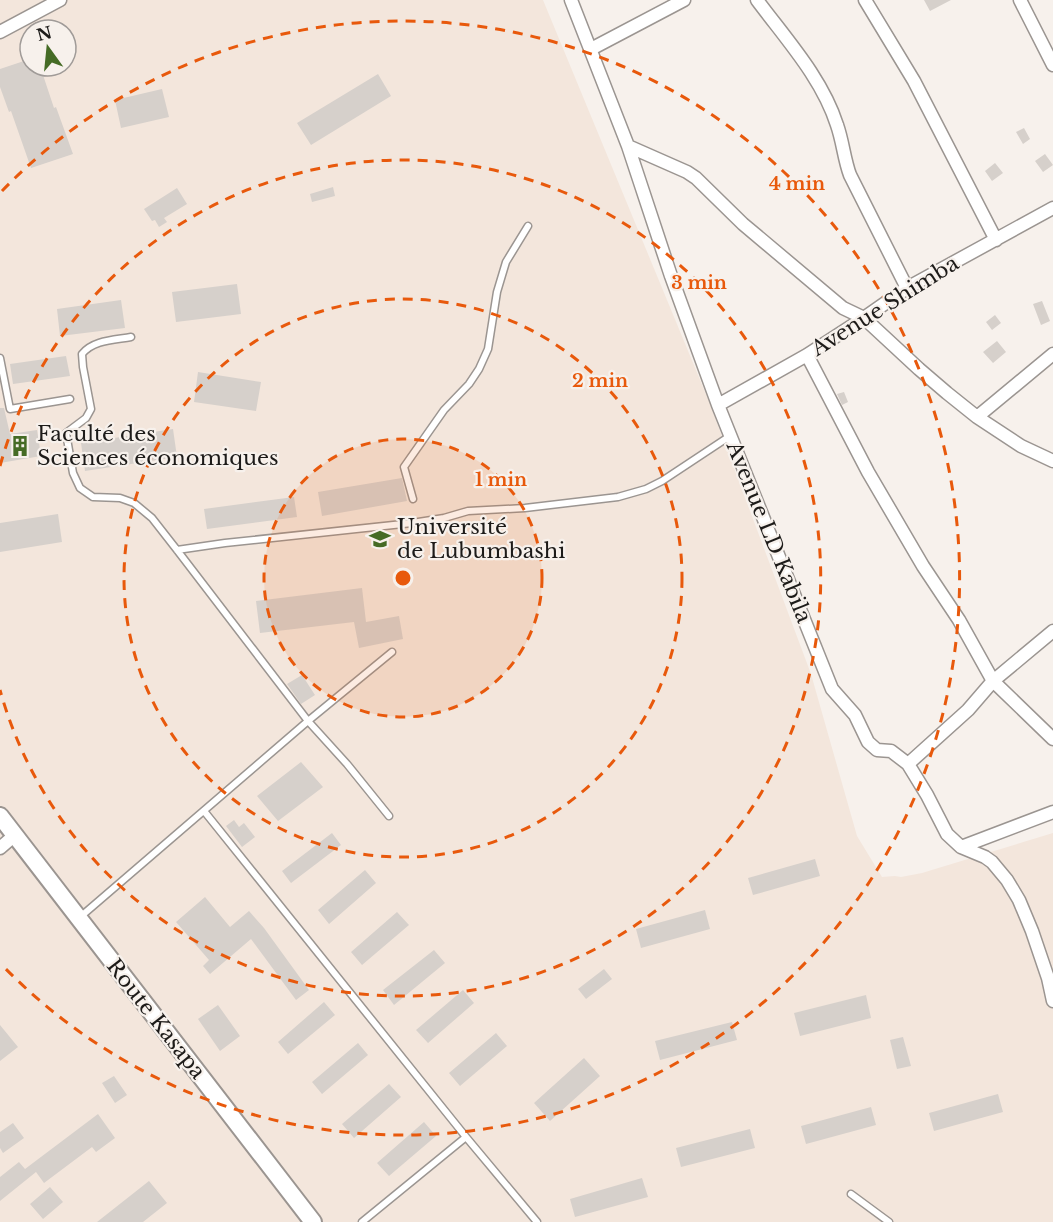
<svg xmlns="http://www.w3.org/2000/svg" width="1053" height="1222" viewBox="0 0 1053 1222" font-family="'Libre Baskerville',serif">
<rect width="100%" height="100%" fill="#f7f1ec"/>
<!-- built -->
<path fill="#f3e6dc" fill-rule="evenodd" d="M0 0H543L710 404 811 674 857 836 882 877 895 876 901 877 922 873 1053 833V1222H0ZM30 30H66V66H30Z"/>
<!-- building -->
<path fill="#d6d0cb" d="M924 0H951L930 11Z
M30 59V66H40L54 108 56 107 73 154 31 168 11 111 9 112 0 87V69Z
M378 74 391 96 311 145 297 123Z
M162 89 169 117 121 128 115 100Z
M1024 128 1030 139 1023 144 1016 132Z
M1045 154 1053 165 1043 172 1035 161Z
M995 163 1003 173 992 181 985 171Z
M333 187 335 196 312 202 310 194Z
M177 188 187 204 164 218 167 222 159 227 155 220 152 221 144 209Z
M237 284 241 314 176 322 172 292Z
M121 300 125 328 60 336 57 309Z
M1042 301 1050 321 1041 325 1033 304Z
M995 315 1001 323 992 330 986 322Z
M997 341 1006 352 993 363 983 352Z
M66 356 70 376 13 384 10 364Z
M198 372 261 382 256 411 194 402Z
M844 392 848 402 842 405 837 394Z
M0 408H4L10 434 37 430 41 456 0 463Z
M173 429 177 457 85 471 81 443Z
M402 478 407 501 322 516 318 492Z
M294 497 297 517 207 529 204 509Z
M58 514 62 542 0 552V523Z
M362 588 366 622 399 616 403 639 359 648 354 622 260 633 256 601Z
M302 675 315 695 301 704 287 684Z
M301 762 323 787 278 821 257 796Z
M234 820 239 827 244 823 255 837 242 847 226 826Z
M332 833 341 845 291 883 282 871Z
M815 859 820 876 753 895 748 878Z
M365 870 376 883 329 924 318 910Z
M205 897 230 927 249 911 264 928 309 990 296 1000 251 939 210 974 203 966 209 960 176 922Z
M705 910 710 929 641 948 636 929Z
M397 912 409 925 362 965 351 952Z
M434 950 445 963 394 1005 383 990Z
M604 969 612 979 586 999 578 989Z
M463 990 474 1003 428 1043 416 1030Z
M866 995 871 1018 800 1036 794 1013Z
M324 1002 335 1015 288 1054 278 1042Z
M218 1005 240 1036 220 1051 198 1019Z
M732 1022 737 1040 660 1060 655 1041Z
M0 1025 18 1047 0 1061Z
M496 1033 507 1046 460 1086 449 1073Z
M903 1037 911 1066 897 1069 890 1040Z
M358 1043 368 1055 322 1094 312 1082Z
M584 1058 600 1076 550 1121 534 1103Z
M114 1076 127 1095 115 1103 102 1083Z
M389 1084 401 1097 354 1138 342 1124Z
M998 1094 1003 1112 934 1131 929 1113Z
M871 1107 876 1125 806 1144 801 1126Z
M98 1114 115 1138 96 1152 92 1147 44 1183 36 1172 0 1201V1177L19 1162 25 1169Z
M424 1122 436 1136 389 1176 377 1163Z
M13 1123 24 1138 3 1153 0 1148V1132Z
M750 1129 755 1148 681 1167 676 1148Z
M642 1178 648 1197 575 1217 570 1199Z
M149 1181 167 1203 143 1222H97Z
M50 1187 63 1202 43 1219 30 1204Z"/>
<g fill="none" stroke-linecap="round" stroke-linejoin="round">
<defs>
<path id="service" d="M0 358 10 409 70 399
M413 499 404 467 444 410 469 384 479 369 488 349 497 292 506 262 528 226
M177 550 225 543 412 523 444 518 468 511 525 508 618 497 646 489 662 481 730 436
M204 811 466 1137 537 1222
M389 816 347 764 308 721 392 652
M79 918 308 721 177 550 152 518 134 503 120 498 93 497 80 488 73 473 66 433 86 418 91 409 83 367 82 354C93 340 114 340 131 337
M851 1194 889 1222
M362 1222 466 1137"/>
<path id="minor" d="M571 0 628 146 671 276 718 405 832 689 855 715 868 742 877 750 891 751 908 764 927 795 947 834 961 847 985 857 992 862 1007 880 1019 900 1032 931 1048 978 1053 1001
M757 0C786 39 822 78 837 125 843 142 844 159 850 175L907 288
M865 0 914 81 996 240
M1020 0 1053 65
M0 32 60 0
M591 49 684 0
M628 146 687 172 696 178 743 224 843 308 864 318 919 369 947 393 977 417 1021 446 1053 461
M807 355 868 472 923 566 959 620 993 681 1053 739
M718 405 807 355 864 318 907 288 1053 208
M977 417 1053 354
M908 764 968 710 993 681 1053 631
M961 847 1053 812
M0 848 15 835"/>
<path id="secondary" d="M0 816 313 1222"/>
</defs>
<!-- service casing -->
<use href="#service" stroke="#9b9591" stroke-width="9"/>
<!-- minor casing -->
<use href="#minor" stroke="#9b9591" stroke-width="15"/>
<!-- secondary casing -->
<use href="#secondary" stroke="#9b9591" stroke-width="20"/>
<!-- service -->
<use href="#service" stroke="#fff" stroke-width="6"/>
<!-- minor -->
<use href="#minor" stroke="#fff" stroke-width="12"/>
<!-- secondary -->
<use href="#secondary" stroke="#fff" stroke-width="16"/>
</g>
<!-- distance rings -->
<circle cx="403" cy="578" r="139" fill="#e8590c" fill-opacity=".12"/>
<g fill="none" stroke="#e8590c" stroke-width="3" stroke-dasharray="10 8">
<circle cx="403" cy="578" r="139"/>
<circle cx="403" cy="578" r="279"/>
<path d="M0 466A418 418 0 1 1 0 690"/>
<path d="M2 191A557 557 0 1 1 2 965"/>
</g>
<!-- icons -->
<defs>
<symbol id="building-bare" viewBox="-9 -9 18 18"><path d="M-4-6H4V6H1V3H-1V6H-4ZM-2.5-4.3h1.7v1.8h-1.7ZM.8-4.3h1.7v1.8H.8ZM-2.5-1h1.7V.8h-1.7ZM.8-1h1.7V.8H.8Z" fill="#456b25" stroke="#f7f1ec" stroke-width="2.5" paint-order="stroke"/></symbol>
<symbol id="university-bare" viewBox="-9 -9 18 18"><path d="M0-5L7-2L0 1L-7-2ZM-4 1L0 2.5L4 1V4Q0 6-4 4Z" fill="#456b25" stroke="#f7f1ec" stroke-width="2.5" paint-order="stroke"/></symbol>
</defs>
<g fill-rule="evenodd">
<use href="#building-bare" x="5" y="431" width="30" height="30"/>
<use href="#university-bare" x="365" y="524" width="30" height="30"/>
</g>
<g text-anchor="middle" stroke-width="4.5" stroke-linejoin="round" paint-order="stroke">
<!-- street labels -->
<g font-size="21" fill="#1d1b19" stroke="#f7f1ec">
<text transform="translate(885 306) rotate(-32)" y="7">Avenue Shimba</text>
<text transform="translate(769 532) rotate(68)" y="7">Avenue LD Kabila</text>
<text transform="translate(156 1019) rotate(52)" y="7">Route Kasapa</text>
</g>
<!-- poi labels -->
<g font-size="21" fill="#1d1b19" stroke="#f7f1ec" text-anchor="start">
<text x="37" y="441">Faculté des<tspan x="37" dy="24">Sciences économiques</tspan></text>
<text x="397" y="534">Université<tspan x="397" dy="24">de Lubumbashi</tspan></text>
</g>
</g>
<circle cx="403" cy="578" r="9" fill="#e8590c" stroke="#f7f1ec" stroke-width="3"/>
<g font-size="18" text-anchor="middle" font-weight="bold" fill="#e8590c" stroke="#f7f1ec" stroke-width="4.5" stroke-linejoin="round" paint-order="stroke">
<text x="797" y="190">4 min</text>
<text x="699" y="289">3 min</text>
<text x="600" y="387">2 min</text>
<text x="501" y="486">1 min</text>
</g>
<!-- north arrow -->
<g transform="translate(48 48) rotate(345)"><circle r="28" fill="#f7f1ec" stroke="#a09b98" stroke-width="1.5"/>
<path d="M0-4.5L10 22L0 15L-10 22Z" fill="#456b25"/>
<text y="-9" font-size="16" font-weight="bold" text-anchor="middle" fill="#1d1b19">N</text>
</g>
</svg>
